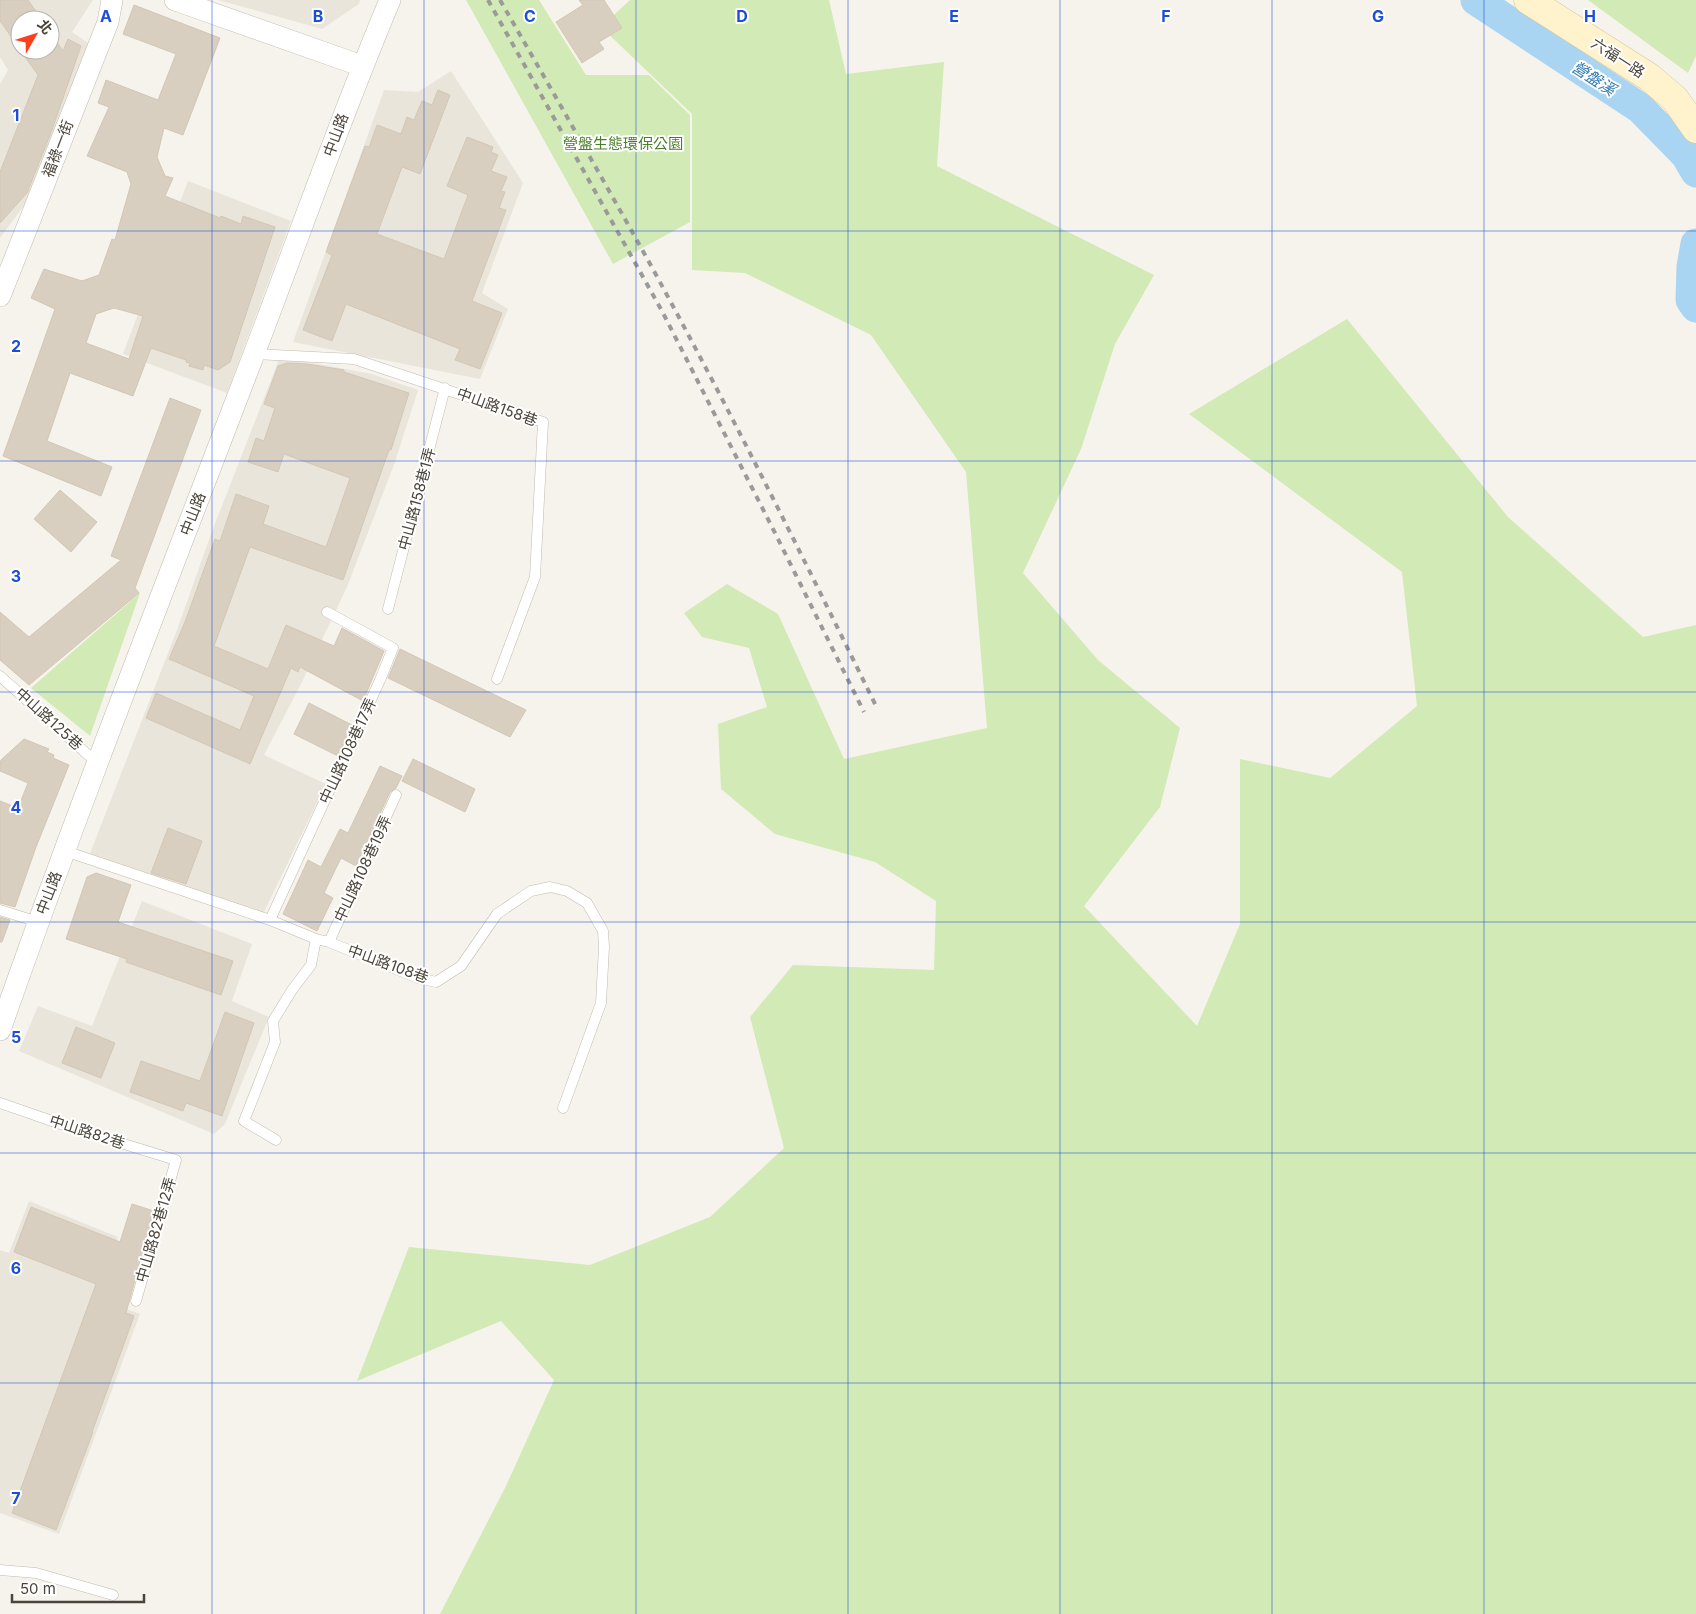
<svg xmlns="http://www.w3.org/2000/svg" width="1696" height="1614" viewBox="0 0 1696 1614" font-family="Inter,'Noto Sans TC',sans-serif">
<rect width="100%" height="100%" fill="#f6f3ec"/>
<!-- residential -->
<path fill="#eae5da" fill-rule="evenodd" d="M0 0H93L72 32 91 45 31 196 0 238V84L8 70 0 57ZM20 20H50V50H20Z
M218 0H360L359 4 322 29Z
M451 71 523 183 482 293 508 309 480 379 293 342 384 90 418 92Z
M188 181 291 221 227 393 123 354Z
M280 357 372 374 418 390 395 462 347 587 302 682 264 755 326 784 262 916 89 856 177 630 211 534Z
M142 901 252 944 232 1001 269 1017 225 1124 214 1134 19 1051 38 1006 92 1026Z
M29 1201 118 1237 99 1299 140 1314 59 1534 0 1513V1250L9 1253Z"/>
<!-- green -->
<path fill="#d2eab5" d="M466 0H539L586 75H649L690 115V222L613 264Z
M630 0H829L846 74 944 62 937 166 1154 275 1115 344 1081 449 1023 573 1098 660 1180 728 1160 807 1084 906 1197 1026 1240 924V759L1330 778 1417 706 1402 572 1189 414 1347 319 1508 517 1643 637 1696 625V1614H440L505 1488 554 1380 501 1321 357 1381 409 1247 590 1265 710 1217 784 1148 750 1017 793 965 934 970 936 901 875 862 775 834 721 789 718 724 767 707 749 648 702 637 684 613 727 584 778 614 844 759 987 728 966 472 871 335 745 273 692 270V114L601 27Z
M1588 0H1696V56L1688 73Z
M140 593 90 736 31 688Z"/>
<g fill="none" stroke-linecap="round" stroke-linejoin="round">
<!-- river -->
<path stroke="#a9d4f2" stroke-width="31" d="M1476 0 1640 108 1686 155 1696 172
M1696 244 1692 267 1691 300 1696 307"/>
</g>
<!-- building -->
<path fill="#d8cfc1" stroke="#d3c7b4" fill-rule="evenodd" d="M0 0H28L42 20H20V49L0 21Z
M579 0H604L622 28 599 42 604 49 582 63 556 22 583 5Z
M134 5 220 38 183 135 164 128 157 157 165 176 173 178 165 196 220 218 221 216 241 224 243 216 275 227 230 362 218 370 204 365 203 370 189 366 190 363 186 362V360L151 348 133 396 70 373 47 441 112 467 101 496 3 456 55 309 31 298 44 269 82 281 99 275 112 239 115 240 131 184 127 172 87 156 109 107 98 103 106 80 158 100 176 54 123 34ZM114 308 143 316 129 359 86 343 96 314Z
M50 32 63 51 68 39 81 46 52 130 27 193 0 223V172L38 75 20 50H50Z
M438 90 450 95 420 174 402 167 377 234 444 259 468 195 447 186 467 137 493 147 491 152 498 155 491 171 507 177 501 191 505 192 499 208 506 210 472 301 502 313 480 369 455 360 460 349 346 304 332 341 303 330 332 255 326 252 365 146 369 147 377 125 401 134 407 117 414 120 422 101 432 105Z
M287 363 307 364 344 370V372L409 393 391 450H389L343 580 250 547 214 646 268 669 286 625 334 646 342 628 384 651 363 701 300 667 298 672 291 668 250 764 146 718 156 693 240 730 254 696 169 659 185 622 215 539 220 541 236 494 269 506 263 524 326 547 350 478 284 454 278 472 248 462 256 438 264 441 275 408 264 404 278 366Z
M170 398 201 410 135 588 139 593 29 685 0 660V612L29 637 121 560 111 556Z
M60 490 97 522 71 552 34 519Z
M400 649 526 710 510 737 388 678Z
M309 703 352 725 338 756 294 734Z
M24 739 49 749 47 752 54 755 53 758 69 765 36 847 15 907 0 903V801L18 808 28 783 0 771V765L1 760Z
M413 759 475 789 465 812 402 781Z
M380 766 402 776 396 788 390 792 356 866 341 858 324 893 333 898 317 931 283 914 308 860 321 867 340 829 348 833Z
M168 828 202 841 186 884 151 873Z
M96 873 131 885 118 922 233 961 221 995 126 962 127 959 66 939 87 877Z
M0 917 10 920 2 942H0Z
M225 1012 254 1023 222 1116 186 1103 183 1111 130 1092 141 1061 200 1081Z
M76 1027 115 1043 101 1078 62 1063Z
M132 1204 154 1211 126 1313 134 1316 92 1432H93L56 1530 12 1513 96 1284 14 1252 31 1207 120 1242Z"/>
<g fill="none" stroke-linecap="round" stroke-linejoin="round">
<defs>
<path id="lane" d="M254 354 354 359 543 422 535 577 497 679
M388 609 445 388
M0 676 97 763
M65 851 270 920 316 939 329 942 418 978 436 982 461 966 497 914 531 891 550 887 567 891 587 903 603 931 604 947 601 1003 563 1108
M0 910 38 922
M270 920 380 680 393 648 327 612
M329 942 396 795
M0 1103 75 1129 176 1160 136 1301
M276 1140 244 1121 275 1042 273 1021 292 990 311 965 316 939
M0 1570 36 1573 113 1595"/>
<path id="street" d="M175 0 362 66
M0 296 108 22 112 0
M0 1030C78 807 165 587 249 367 296 245 339 121 390 0"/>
<path id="secondary" d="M1528 0 1649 77 1675 99 1696 129"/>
</defs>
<!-- lane casing -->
<use href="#lane" stroke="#c2bbae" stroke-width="11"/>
<!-- street casing -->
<use href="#street" stroke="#c2bbae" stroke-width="22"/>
<!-- secondary casing -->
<use href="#secondary" stroke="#d6c79b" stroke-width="29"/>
<!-- lane -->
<use href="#lane" stroke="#fff" stroke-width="10"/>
<!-- street -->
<use href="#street" stroke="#fff" stroke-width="21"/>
<!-- secondary -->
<use href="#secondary" stroke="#fff3cd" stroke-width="28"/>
<!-- rail -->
<path stroke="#9a9a9a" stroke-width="4" stroke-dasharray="6 6" stroke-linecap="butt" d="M488 0 662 311 773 529 864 712
M500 0C550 87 600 174 649 262 729 408 803 557 876 706"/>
</g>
<!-- grid -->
<path fill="none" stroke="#1d4ed8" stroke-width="1" stroke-opacity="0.55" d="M212 0V1614M424 0V1614M636 0V1614M848 0V1614M1060 0V1614M1272 0V1614M1484 0V1614M0 231H1696M0 461H1696M0 692H1696M0 922H1696M0 1153H1696M0 1383H1696"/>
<g text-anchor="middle" stroke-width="4" stroke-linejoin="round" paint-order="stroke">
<!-- street labels -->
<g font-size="15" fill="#4b4439" stroke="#fff">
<text transform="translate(1618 58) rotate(33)" y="5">六福一路</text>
<text transform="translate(336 135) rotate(-70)" y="5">中山路</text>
<text transform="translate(58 149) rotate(-69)" y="5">福祿一街</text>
<text transform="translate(497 407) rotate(20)" y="5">中山路158巷</text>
<text transform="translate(417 499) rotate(-75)" y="5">中山路158巷1弄</text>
<text transform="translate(193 514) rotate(-69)" y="5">中山路</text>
<text transform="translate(49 719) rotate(42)" y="5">中山路125巷</text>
<text transform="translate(348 751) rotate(-65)" y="5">中山路108巷17弄</text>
<text transform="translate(363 869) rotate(-65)" y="5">中山路108巷19弄</text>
<text transform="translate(49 893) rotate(-69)" y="5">中山路</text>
<text transform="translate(388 964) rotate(20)" y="5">中山路108巷</text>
<text transform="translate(87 1132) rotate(18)" y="5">中山路82巷</text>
<text transform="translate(156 1230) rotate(-74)" y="5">中山路82巷12弄</text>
</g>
<!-- park labels -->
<g font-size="15" fill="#4a7f2a" stroke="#fff">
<text x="623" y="149">營盤生態環保公園</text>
</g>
<!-- water labels -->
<g font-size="16" font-style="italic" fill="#2e7ab2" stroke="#fff">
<text transform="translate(1594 78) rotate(33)" y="6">營盤溪</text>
</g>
</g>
<g font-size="16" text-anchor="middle" font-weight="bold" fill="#1d4ed8" stroke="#fff" stroke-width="4" stroke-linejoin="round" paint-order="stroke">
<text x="106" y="22">A</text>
<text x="318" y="22">B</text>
<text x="530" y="22">C</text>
<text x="742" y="22">D</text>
<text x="954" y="22">E</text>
<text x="1166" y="22">F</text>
<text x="1378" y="22">G</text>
<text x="1590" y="22">H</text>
<text x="16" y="121">1</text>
<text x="16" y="352">2</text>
<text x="16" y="582">3</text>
<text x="16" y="813">4</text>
<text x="16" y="1043">5</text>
<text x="16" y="1274">6</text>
<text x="16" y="1504">7</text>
</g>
<!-- north arrow -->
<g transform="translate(35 35) rotate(51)"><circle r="24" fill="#ffffff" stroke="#b7b4b0"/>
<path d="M0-4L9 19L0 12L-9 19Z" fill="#fc3f1d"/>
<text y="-8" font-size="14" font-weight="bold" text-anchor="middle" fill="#4b4439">北</text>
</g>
<!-- scale -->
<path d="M12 1594v8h132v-8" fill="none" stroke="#4b4439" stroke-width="2.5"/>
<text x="20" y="1594" font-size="15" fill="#4b4439" stroke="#ffffff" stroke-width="4" paint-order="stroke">50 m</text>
</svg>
